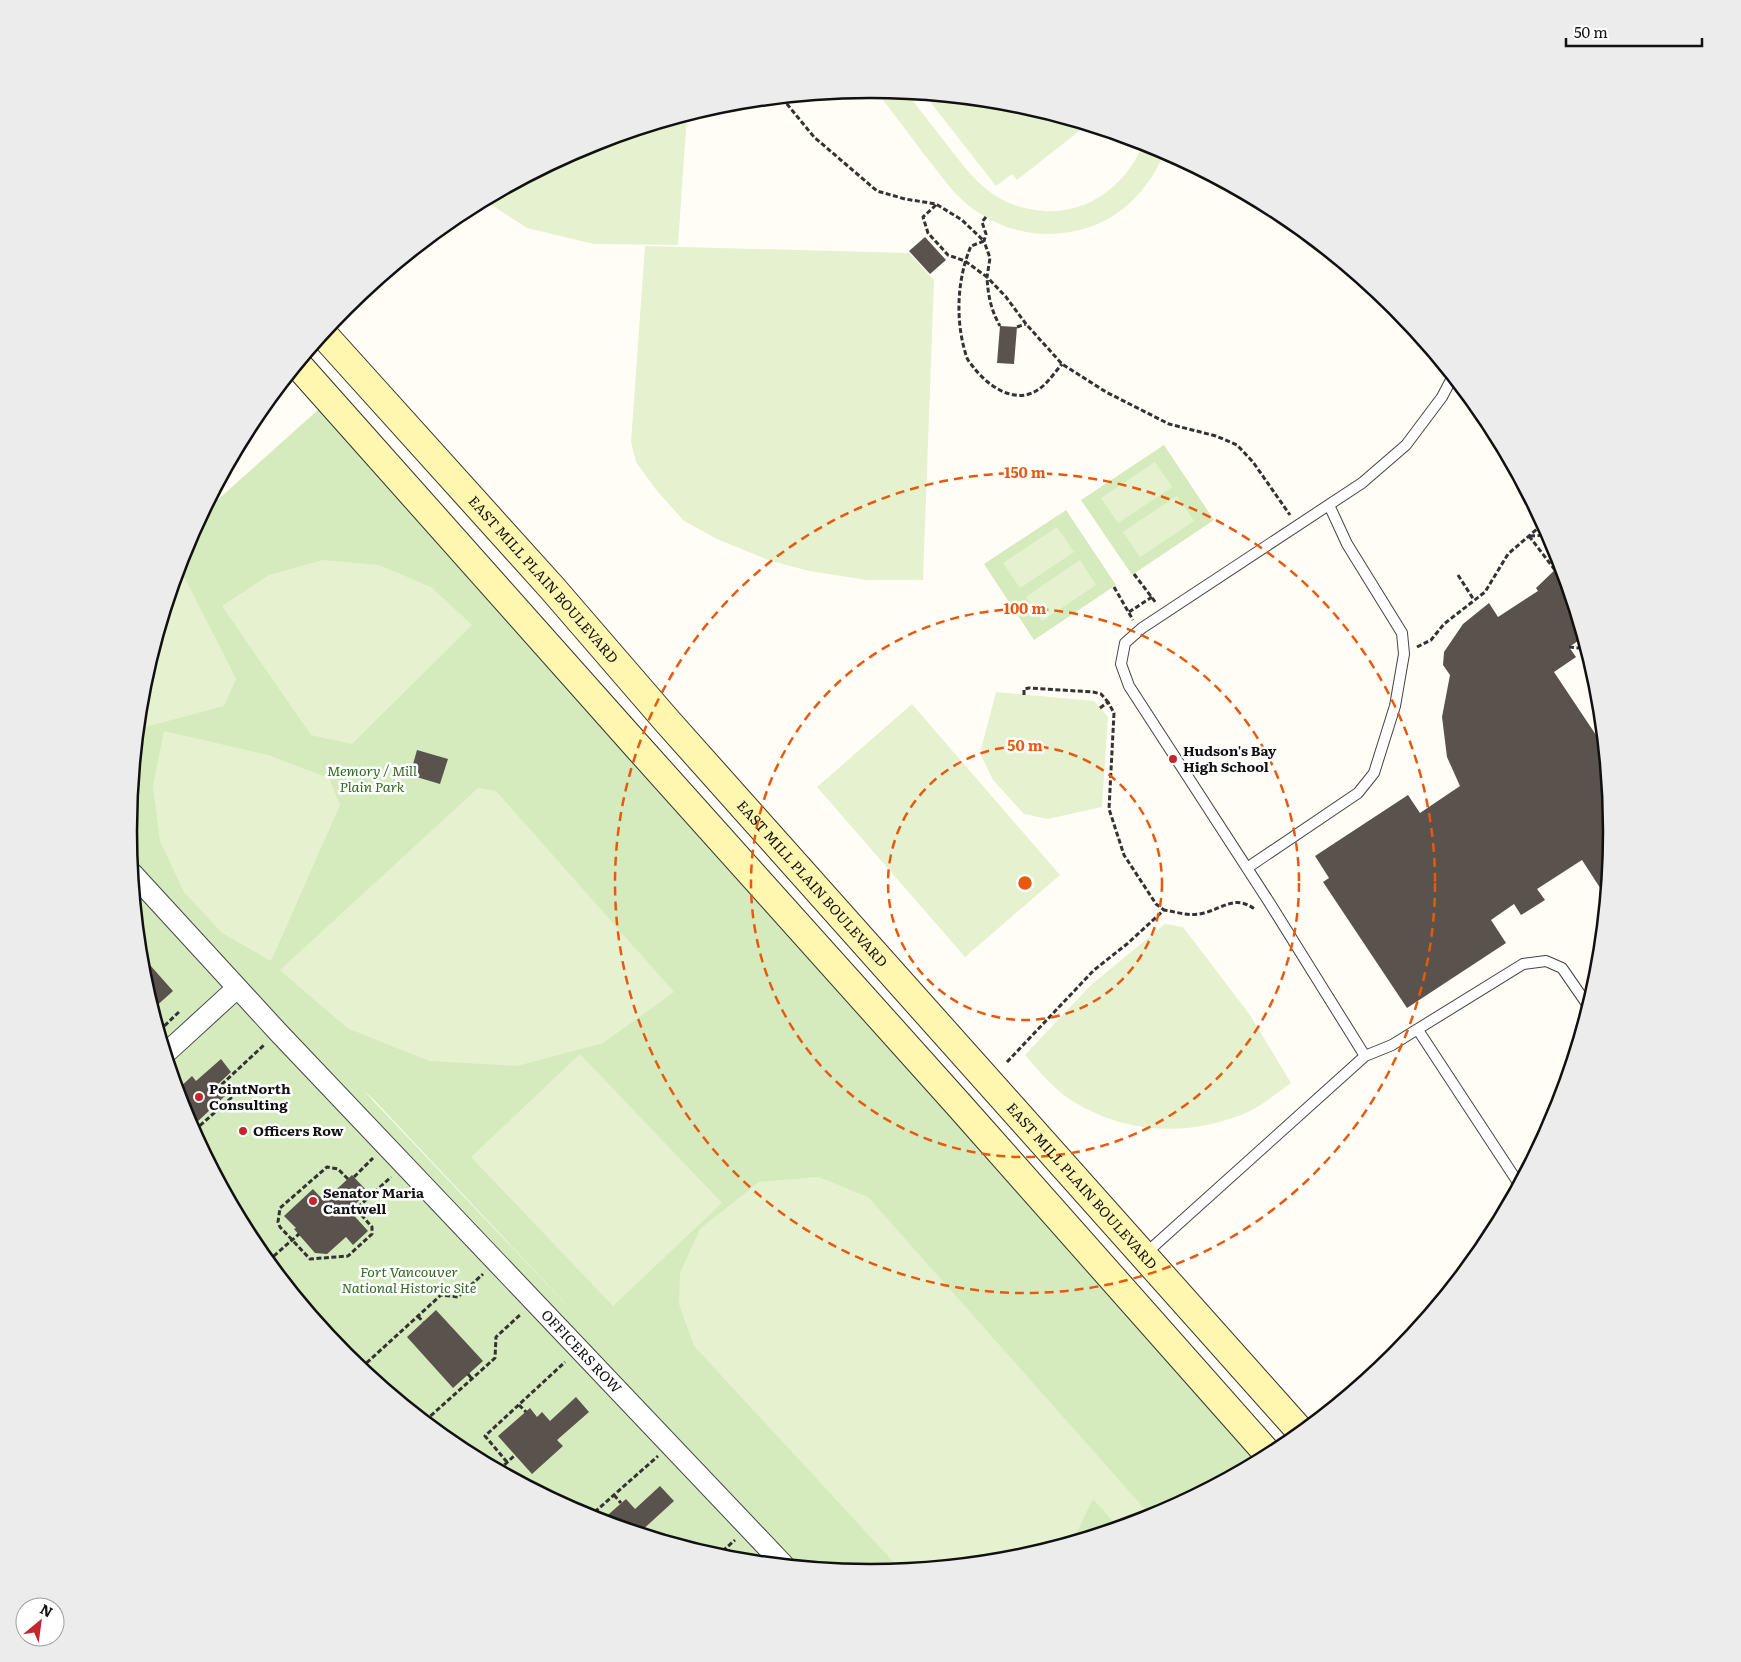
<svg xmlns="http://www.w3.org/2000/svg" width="1741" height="1662" viewBox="0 0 1741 1662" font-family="Literata,serif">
<rect width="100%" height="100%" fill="#fffdf5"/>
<!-- green -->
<path fill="#d5ebbd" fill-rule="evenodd" d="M329 400 1269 1455 1154 1517 1015 1559 871 1573 725 1559 586 1517 458 1448 345 1356 253 1243 185 1115 142 976 128 831 143 686 185 547 203 513ZM363 1090 374 1100 596 1336Z
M1164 445 1214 520 1132 575 1081 500Z
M1066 510 1116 585 1034 640 984 564Z"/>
<!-- pitch -->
<path fill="#e6f2cf" d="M874 89 906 92C920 110 934 128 948 146 975 182 997 208 1045 211 1059 212 1073 209 1086 204 1113 192 1133 170 1144 142L1165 151C1151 186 1126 214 1090 227 1043 243 994 231 959 197 946 184 935 167 923 153 907 131 891 110 874 89Z
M924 94 1016 103 1087 125 1017 180 1012 174 996 186Z
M687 115 678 245 594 244 527 228 484 200 587 145Z
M645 246 909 253 934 280 923 580H867L809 571 768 560 717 539 684 521 657 491 636 462 631 442Z
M1155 462 1172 487 1118 523 1101 498Z
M1177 496 1194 521 1140 557 1123 532Z
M1057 527 1074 552 1020 588 1003 563Z
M323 560 379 565 431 587 472 625 352 744 311 735 222 606 269 575Z
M1080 560 1096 585 1042 621 1026 597Z
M185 578 236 679 224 706 138 729 143 686 175 580Z
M996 692 1094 701 1108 717 1102 807 1048 819 1024 814 993 780 980 753Z
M912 704 1060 875 965 957 817 787Z
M164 731 268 755 329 778 340 805 271 961 222 933 184 892 160 841 153 786Z
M478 788 496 791 674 992 603 1043 517 1066 429 1061 347 1028 280 970Z
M1165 924 1183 927 1250 1015 1291 1083C1278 1092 1264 1104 1250 1111 1193 1137 1128 1135 1074 1102 1054 1090 1040 1072 1025 1055L1091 985Z
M580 1054 722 1203 613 1306 471 1157Z
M819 1177 868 1197 1151 1516 1148 1519 1119 1528 1093 1499 1072 1542 1015 1559 901 1570 694 1346 679 1304 680 1273 700 1229 759 1182Z"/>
<!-- building -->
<path fill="#5a524d" d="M925 237 946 260 930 274 909 251Z
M1000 326 1017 327 1014 364 997 363Z
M1561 564 1584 637 1569 647 1576 657 1554 672 1604 747 1613 831 1606 897 1582 860 1537 889 1545 900 1521 915 1514 904 1491 920 1506 943 1407 1008 1323 882 1329 878 1315 856 1408 795 1420 813 1460 786 1447 757 1442 717 1450 675 1443 665 1444 652 1463 624 1489 603 1498 617 1538 591 1536 588Z
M417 750 448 759 440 784 410 775Z
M150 965 173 991 153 1009 142 972Z
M221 1059 231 1072 216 1086 225 1096 196 1123 183 1108 177 1090 192 1076 196 1081Z
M352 1175 368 1192 349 1210 368 1231 353 1245 346 1237 327 1254 315 1253 294 1229 296 1228 284 1216 313 1189 324 1201Z
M436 1310 483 1361 453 1388 407 1337Z
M576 1397 589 1412 557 1440 563 1446 532 1474 498 1436 530 1408 537 1417 542 1412 550 1421Z
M660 1486 674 1501 639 1533 601 1521 626 1499 635 1509Z"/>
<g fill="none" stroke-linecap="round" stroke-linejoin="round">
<defs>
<path id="service" d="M1247 868 1358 793 1374 773 1395 706 1404 654 1402 633 1347 544 1329 505
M1418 1030 1519 1184
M1365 1056 1269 902 1129 686 1121 664 1125 643 1142 628 1362 483 1406 445 1442 397 1453 376
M1145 1254 1365 1056 1392 1045 1523 964 1546 961 1562 968 1589 1007"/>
<g id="minor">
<path id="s1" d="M133 874 278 1032 784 1565"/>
<path d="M166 1053 237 988"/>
</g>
<g id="secondary">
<path id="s2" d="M323 334 553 589 667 721 1302 1433"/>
<path d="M298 365 637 746 959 1105 1269 1455"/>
</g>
</defs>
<!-- service casing -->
<use href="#service" stroke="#444" stroke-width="12"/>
<!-- minor casing -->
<use href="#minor" stroke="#444" stroke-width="22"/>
<!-- secondary casing -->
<use href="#secondary" stroke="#333" stroke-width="30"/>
<!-- path -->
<path stroke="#333" stroke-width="3" stroke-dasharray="5 2.5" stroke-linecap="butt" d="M782 98 814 137 877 191 905 199 936 204 962 220 984 241 971 246C957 279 955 320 966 355 967 360 971 364 974 368 988 386 1016 406 1039 389 1048 383 1055 372 1062 364
M936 205 923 217 928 233 948 255 965 261 987 277C988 296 991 310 1000 326
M986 217 982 222 986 234 984 241 990 258 987 277 1006 297 1026 324 1062 364 1106 392 1169 424 1216 436 1237 445 1253 462 1290 515
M1017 327 1026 324
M1529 536 1555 570
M1530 536 1550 535
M1134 574 1156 603
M1458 575 1474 600
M1114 587 1133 620
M1129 612 1152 597
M1417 647 1431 640 1444 624 1485 592 1508 554 1544 523
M1569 647 1587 649
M1024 695V689L1029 688 1093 692 1101 694 1108 702
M1100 708 1108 702 1114 713 1109 809 1124 855 1156 904 1164 910
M159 1031 180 1011
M1007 1062 1094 970 1127 944 1164 910C1177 912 1190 917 1204 913 1224 908 1235 894 1256 910
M189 1124 195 1130 231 1098 220 1086 264 1045
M354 1177 373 1158
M348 1179 338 1169 327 1167 280 1208 278 1222 280 1227 310 1259 348 1256 372 1234V1227L356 1209 391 1177
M268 1261 299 1234
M418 1316 423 1322
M361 1368 441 1295 458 1297 483 1274
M468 1374 472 1379
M519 1405 526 1412
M425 1421 495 1358 496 1337 521 1314
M507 1462 485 1436 565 1362
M499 1470 515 1455
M614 1495 621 1503
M589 1517 658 1456
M717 1556 735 1540"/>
<!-- service -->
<use href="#service" stroke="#fff" stroke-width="10"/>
<!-- minor -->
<use href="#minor" stroke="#fff" stroke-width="20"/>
<!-- secondary -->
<use href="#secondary" stroke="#fff6b0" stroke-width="28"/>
</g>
<!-- distance rings -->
<g fill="none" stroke="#e8590c" stroke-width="2.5" stroke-dasharray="9 6">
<circle cx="1025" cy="883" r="137"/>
<circle cx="1025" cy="883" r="274"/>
<circle cx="1025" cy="883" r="410"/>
</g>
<!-- markers -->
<g fill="#c4262e" stroke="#fff" stroke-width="2">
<circle cx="1173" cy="759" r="5"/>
<circle cx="199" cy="1097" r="5"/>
<circle cx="243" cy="1131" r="5"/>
<circle cx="313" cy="1201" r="5"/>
</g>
<g text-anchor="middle" stroke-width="5" stroke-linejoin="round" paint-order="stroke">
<!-- street labels -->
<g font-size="14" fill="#111" stroke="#fff">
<text dy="5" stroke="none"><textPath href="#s2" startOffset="330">EAST MILL PLAIN BOULEVARD</textPath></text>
<text dy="5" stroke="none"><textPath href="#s2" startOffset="736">EAST MILL PLAIN BOULEVARD</textPath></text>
<text dy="5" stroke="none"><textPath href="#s2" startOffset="1141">EAST MILL PLAIN BOULEVARD</textPath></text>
<text dy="5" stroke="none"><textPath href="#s1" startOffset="655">OFFICERS ROW</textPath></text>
</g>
<!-- poi labels -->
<g font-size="14" font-weight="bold" fill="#111" stroke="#fff" text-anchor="start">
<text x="1183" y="756">Hudson's Bay<tspan x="1183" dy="16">High School</tspan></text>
<text x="209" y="1094">PointNorth<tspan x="209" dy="16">Consulting</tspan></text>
<text x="253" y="1136">Officers Row</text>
<text x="323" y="1198">Senator Maria<tspan x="323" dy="16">Cantwell</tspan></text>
</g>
<!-- park labels -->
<g font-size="14" font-style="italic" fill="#2f6b1f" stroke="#fff">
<text x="372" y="776">Memory / Mill<tspan x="372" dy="16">Plain Park</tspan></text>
<text x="409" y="1277">Fort Vancouver<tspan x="409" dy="16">National Historic Site</tspan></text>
</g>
</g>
<!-- crop -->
<path d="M0 0H1741V1662H0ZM137 831a733 733 0 1 1 1466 0a733 733 0 1 1-1466 0Z" fill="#ececec" fill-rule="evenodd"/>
<path fill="none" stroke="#111" stroke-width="2.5" d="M137 831a733 733 0 1 1 1466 0a733 733 0 1 1-1466 0Z"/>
<circle cx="1025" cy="883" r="8" fill="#e8590c" stroke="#fff" stroke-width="2.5"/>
<g font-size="15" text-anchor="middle" font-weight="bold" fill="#e8590c" stroke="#fff" stroke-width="5" stroke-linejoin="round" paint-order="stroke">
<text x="1025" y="478">150 m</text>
<text x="1025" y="614">100 m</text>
<text x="1025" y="751">50 m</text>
</g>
<!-- north arrow -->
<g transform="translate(40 1622) rotate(29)"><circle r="24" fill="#ffffff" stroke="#a0a0a0"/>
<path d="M0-4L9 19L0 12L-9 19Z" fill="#c4262e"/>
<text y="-8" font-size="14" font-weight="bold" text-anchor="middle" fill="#111111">N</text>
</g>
<!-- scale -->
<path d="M1566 38v8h136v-8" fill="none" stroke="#111111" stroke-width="2.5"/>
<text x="1574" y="38" font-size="15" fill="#111111" stroke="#ffffff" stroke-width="4" paint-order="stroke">50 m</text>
</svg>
